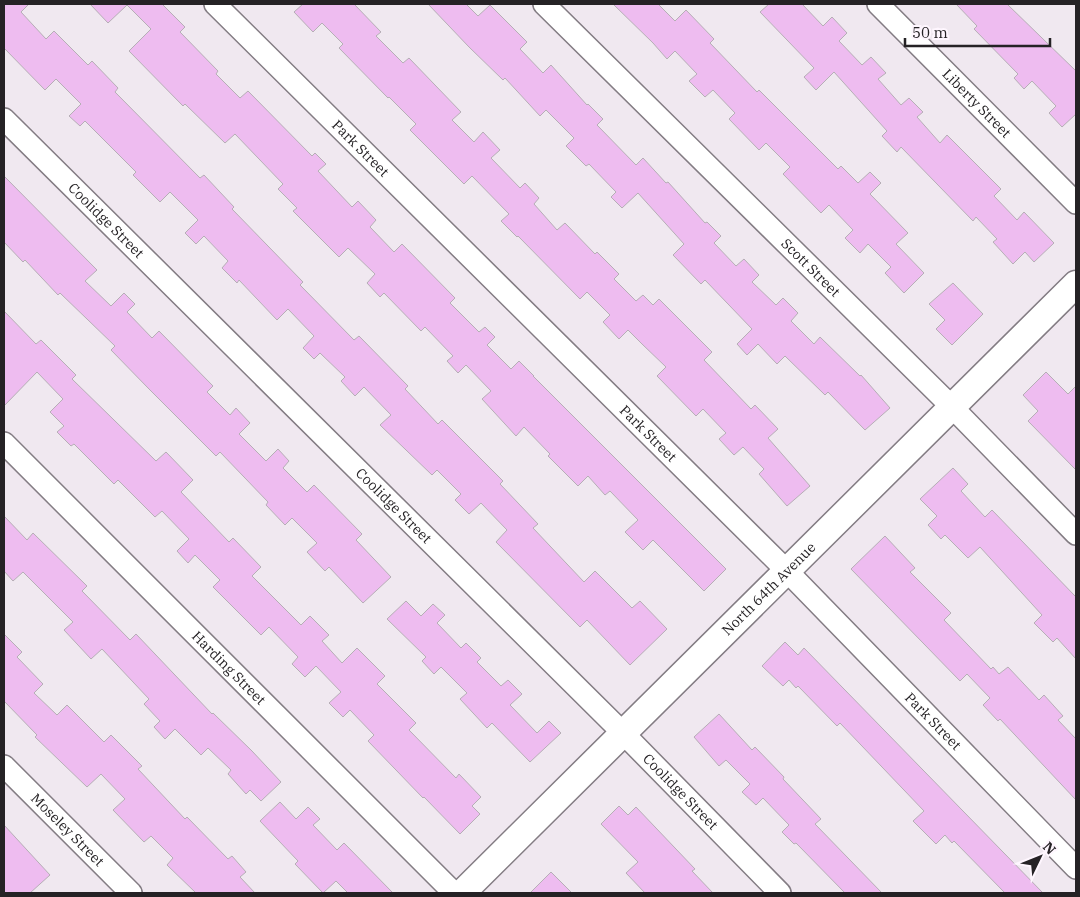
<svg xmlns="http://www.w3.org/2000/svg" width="1080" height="897" viewBox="0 0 1080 897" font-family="'IBM Plex Serif',serif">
<rect width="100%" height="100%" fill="#f0e8f0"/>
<!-- building -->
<path fill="#eebcf0" stroke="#b6aeb6" d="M4 4H29L21 12 46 39 54 31 88 65 92 61 118 88 115 92 200 178 204 175 234 207 232 209 303 282 300 285 354 340 359 336 408 386 405 389 438 424 442 420 503 481 500 484 538 524 533 528 584 582 595 571 632 608 640 601 667 629 630 665 587 620 580 627 496 542 507 530 481 503 469 514 455 500 461 494 437 470 432 475 380 425 391 415 364 387 355 396 341 381 345 377 320 353 314 359 303 348 314 336 288 309 277 320 239 280 237 283 222 268 228 261 204 236 196 244 185 233 198 220 170 192 160 202 133 175 136 172 85 121 80 126 69 116 81 104 56 79 45 90 4 48Z
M90 4H162L185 27 180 32 218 71 216 74 240 98 248 91 312 156 315 153 326 164 318 171 352 207 358 201 376 220 370 227 394 252 402 244 455 298 450 303 479 332 485 327 495 337 487 345 511 369 519 361 534 376H533L726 569 704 591 653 540 643 550 625 532 638 520 610 491 605 495 588 476 578 486 548 456 550 454 524 427 516 436 482 399 491 391 466 365 458 373 447 361 453 356 425 327 421 331 384 293 380 297 367 283 375 274 348 248 339 257 293 211 297 208 278 189 283 184 235 134 225 143 185 104 183 106 129 51 151 29 127 5 108 23Z
M303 4H354L381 32 376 36 403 63 409 58 461 112 452 120 474 142 483 132 500 150 491 158 520 188 525 183 539 198 534 204 557 230 565 223 595 254 597 252 619 274 614 279 636 301 643 295 653 305 659 299 712 352 704 360 751 409 755 405 778 429 768 438 810 486 787 506 759 474 764 469 743 447 734 455 719 439 726 433 703 409 696 416 657 376 666 367 642 344 628 330 619 339 603 322 610 315 587 292 580 299 518 236 517 237 501 221 509 214 472 176 464 184 410 130 416 124 389 97 388 98 339 48 343 44 322 23 313 32 294 12Z
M428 4H466L478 16 490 5 527 42 520 49 543 73 551 65 587 105 588 104 603 119 597 125 636 165 643 158 666 183 668 182 705 223 707 222 721 236 714 243 736 266 744 259 759 275 752 282 776 305 783 298 798 313 791 321 814 344 820 337 860 376 861 375 890 408 865 430 828 392 825 395 785 356 777 364 758 344 747 355 737 344 752 329 705 280 701 284 673 255 684 244 638 193 622 208 611 197 616 192 589 164 586 166 566 146 574 138 546 110 540 116 505 78 503 80 469 47Z
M613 4H658L675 21 686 10 714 39 710 43 757 92 759 90 838 169 841 166 858 183 870 172 881 183 870 194 908 233 896 244 924 273 904 293 885 273 891 267 868 244 860 253 845 238 853 230 829 205 821 213 783 174 790 167 766 143 759 150 729 119 735 113 713 90 705 97 689 81 697 74 675 51 667 59 653 43Z
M769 4H802L823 26 832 17 847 33 839 41 862 65 871 57 886 73 878 79 901 105 909 98 923 112 917 117 940 143 947 135 1001 189 994 196 1017 220 1024 212 1054 243 1034 262 1025 252 1013 264 993 242 997 239 976 217 973 221 901 147 897 152 882 136 887 131 834 72 816 90 804 77 814 68 760 12Z
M956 4H1007L1076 71V114L1062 127 1049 113 1056 106 1032 81 1024 89 1014 78 1018 74 974 29 977 26Z
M4 176 97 270 85 281 111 306 124 293 135 304 127 312 152 338 159 331 213 386 207 392 230 415 236 408 250 423 239 434 266 461 278 449 289 461 283 468 307 492 314 485 362 534 356 540 391 577 363 603 329 567 325 571 307 552 317 543 292 518 285 525 266 505 268 502 220 452 216 456 149 389 111 350 115 346 60 293 58 295 25 260 23 262 4 242Z
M953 283 983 314 952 345 936 329 945 320 929 304Z
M4 311 36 344 41 340 76 375 72 379 156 461 166 452 193 480 181 492 229 542 233 538 261 567 252 576 301 625 310 616 329 635 322 641 342 663 357 648 385 676 377 684 416 723 409 730 456 778 459 774 481 797 472 806 480 814 460 834 424 797 423 798 368 741 374 735 350 710 343 717 329 703 341 692 316 666 305 677 292 664 298 657 269 627 261 635 213 587 220 580 195 555 188 563 177 551 189 539 162 511 155 517 118 480 114 484 74 444 71 446 57 432 64 426 50 412 63 399 37 372 4 406Z
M1046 372 1068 394 1076 386V470L1028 421 1038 411 1023 395Z
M953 468 968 484 961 491 985 517 992 510 1076 597V659L1057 638 1053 642 1034 623 1042 615 980 547 968 558 945 535 941 539 928 525 937 516 920 499Z
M4 516 27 540 33 533 87 586 82 591 130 640 136 634 212 714 213 713 252 751 281 782 261 801 250 790 246 794 228 774 231 770 208 748 201 755 175 729 165 739 154 727 160 721 144 704 149 699 102 649 91 659 64 630 73 622 23 572 13 581 4 571Z
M885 536 915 568 910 572 951 613 944 620 991 669 993 667 999 674 1008 667 1039 700 1044 695 1063 716 1058 720 1076 739V800L1000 719 998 721 983 705 990 698 967 674 960 681 851 569Z
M406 601 421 616 433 604 445 615 437 623 461 648 466 643 481 658 477 662 501 686 508 680 522 694 510 705 537 733 549 721 561 733 530 762 492 723 487 728 460 699 467 693 441 667 434 674 422 661 426 657 387 619Z
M4 634 22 652 17 657 43 684 34 693 57 715 67 705 104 742 111 735 142 766 138 769 185 819 187 817 228 859 232 856 246 872 240 877 255 893H196L167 865 173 858 151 836 144 842 113 810 125 799 101 774 87 787 35 737 37 735 4 701Z
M785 642 798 655 804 648 1043 893H1005L954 841 952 843 945 835 936 844 913 821 924 811 840 723 837 726 798 686 796 688 789 680 783 686 762 666Z
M719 714 752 750 755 747 784 777 783 779 821 819 815 824 882 893H845L796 843 794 844 782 832 789 825 763 798 756 805 742 792 750 784 726 760 719 766 694 737Z
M280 802 296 819 308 807 320 819 313 825 337 850 344 843 393 893H348L336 881 323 893 295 864 298 861 260 821Z
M619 806 628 815 636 807 695 869 692 871 713 893H645L626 873 638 862 601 824Z
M4 825 50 875 30 893H4Z
M551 872 572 893H530Z"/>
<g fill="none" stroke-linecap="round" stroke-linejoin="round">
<defs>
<g id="minor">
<path id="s1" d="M215 4 787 571 1076 868"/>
<path id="s2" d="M544 4 952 407 1076 534"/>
<path id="s3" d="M878 4 1076 203"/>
<path id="s4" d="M4 119 623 733 780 893"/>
<path id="s5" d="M4 443 454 893"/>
<path id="s6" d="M4 766 131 893"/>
</g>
<g id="tertiary">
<path id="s7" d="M462 893 1076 284"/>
</g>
</defs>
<!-- minor casing -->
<use href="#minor" stroke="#837c83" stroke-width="24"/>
<!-- tertiary casing -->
<use href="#tertiary" stroke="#837c83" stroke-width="29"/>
<!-- minor -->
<use href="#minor" stroke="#fff" stroke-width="21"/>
<!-- tertiary -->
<use href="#tertiary" stroke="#fff" stroke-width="26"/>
</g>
<g text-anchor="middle" stroke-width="4.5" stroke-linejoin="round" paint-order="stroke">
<!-- street labels -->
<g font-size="14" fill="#252225" stroke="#fef6fe">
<text dy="5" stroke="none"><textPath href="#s3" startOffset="140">Liberty Street</textPath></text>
<text dy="5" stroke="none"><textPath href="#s1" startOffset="205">Park Street</textPath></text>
<text dy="5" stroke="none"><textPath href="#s4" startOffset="144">Coolidge Street</textPath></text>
<text dy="5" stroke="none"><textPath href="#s2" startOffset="375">Scott Street</textPath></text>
<text dy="5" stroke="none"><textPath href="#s1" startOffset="610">Park Street</textPath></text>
<text dy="5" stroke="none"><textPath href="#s4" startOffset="549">Coolidge Street</textPath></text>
<text dy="5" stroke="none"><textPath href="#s7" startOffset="432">North 64th Avenue</textPath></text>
<text dy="5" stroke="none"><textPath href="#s5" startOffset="318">Harding Street</textPath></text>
<text dy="5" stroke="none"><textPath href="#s1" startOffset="1015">Park Street</textPath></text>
<text dy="5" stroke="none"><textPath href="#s4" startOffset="954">Coolidge Street</textPath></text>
<text dy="5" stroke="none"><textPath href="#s6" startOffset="90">Moseley Street</textPath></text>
</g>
</g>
<!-- border -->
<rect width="1080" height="897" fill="none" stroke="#252225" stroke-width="10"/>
<!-- north arrow -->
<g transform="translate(1040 857) rotate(47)" stroke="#fef6fe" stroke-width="4" paint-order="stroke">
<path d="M0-4L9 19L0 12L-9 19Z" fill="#252225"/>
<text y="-8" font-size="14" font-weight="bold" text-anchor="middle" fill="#252225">N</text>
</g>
<!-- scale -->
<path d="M905 38v8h145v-8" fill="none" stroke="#252225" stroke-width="2.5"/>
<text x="912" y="38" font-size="15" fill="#252225" stroke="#fef6fe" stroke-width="4" paint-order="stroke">50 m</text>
</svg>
